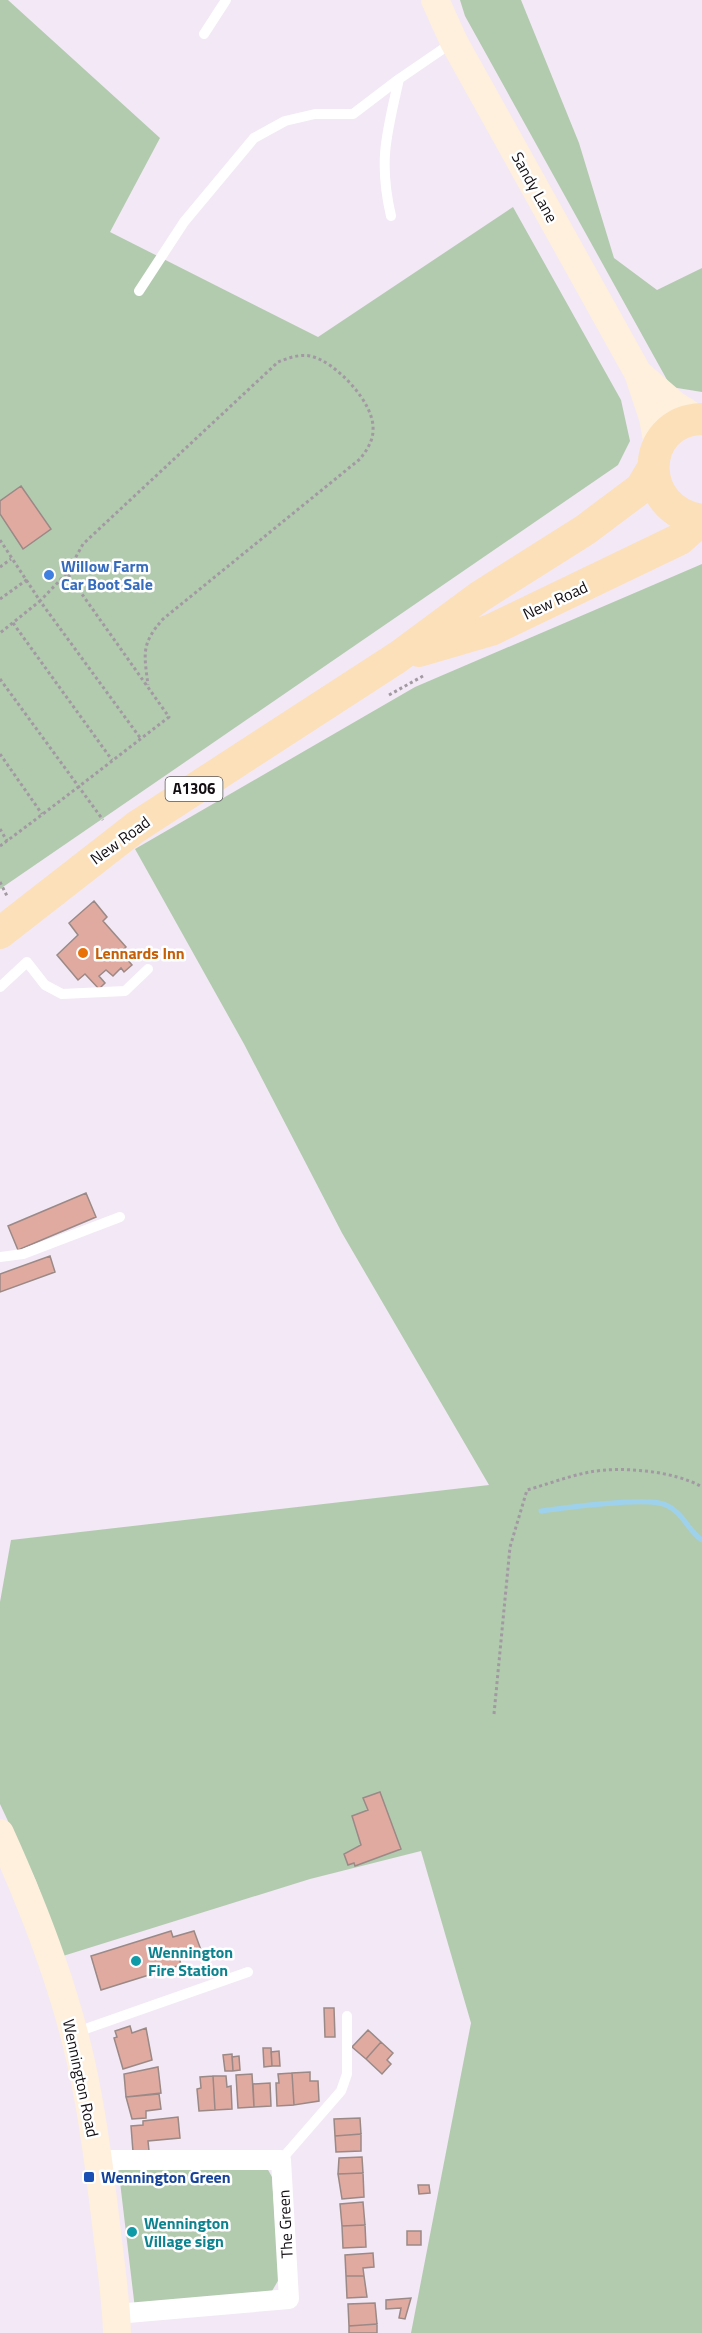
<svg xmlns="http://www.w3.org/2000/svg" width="702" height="2333" viewBox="0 0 702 2333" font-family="'Titillium Web',sans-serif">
<rect width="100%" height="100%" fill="#f3e8f5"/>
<!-- green -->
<path fill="#b2cbaf" d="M0 0H8L160 138 110 232 318 337 513 207 621 400 630 441 618 465 0 889Z
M460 0H521L579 143 614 258 657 290 702 268V392L671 387 465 16Z
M702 564V2333H411L471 2023 421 1851 310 1879 63 1956 36 1881 0 1804V1602L11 1540 489 1485 342 1233 244 1044 135 849 415 687Z
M118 2165 267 2168 272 2177 279 2279 272 2291 261 2296 135 2309Z"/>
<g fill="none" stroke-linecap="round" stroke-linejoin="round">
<!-- stream -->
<path stroke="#9ed2ec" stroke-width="5" d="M541 1511C564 1508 648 1496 666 1505 683 1512 688 1531 702 1540"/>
</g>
<!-- building -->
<path fill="#e0aaa0" stroke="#9a8986" stroke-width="1.5" d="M21 486 51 529 23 549 0 514V501Z
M94 901 107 917 103 921 126 947 121 952 132 965 124 972 121 968 113 976 106 970 99 976 105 983 99 989 85 974 78 980 57 955 78 935 69 923Z
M86 1193 96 1217 18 1250 8 1226Z
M50 1256 55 1272 0 1292V1274Z
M380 1792 401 1849 355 1866 354 1863 348 1865 344 1854 361 1845 352 1816 368 1810 363 1798Z
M171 1931 173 1937 194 1931 201 1950 179 1957 181 1965 101 1990 91 1956Z
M324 2008H334L335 2037H325Z
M130 2026 132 2033 146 2028 152 2060 123 2069 114 2038 117 2037 115 2031Z
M368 2030 381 2042 366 2059 352 2047Z
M381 2042 393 2053 387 2060 391 2064 382 2074 366 2059Z
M263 2048H271L272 2066 264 2067Z
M279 2051 280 2066H272L271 2052Z
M232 2054 233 2071H225L223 2055Z
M239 2056 240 2070 233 2071 232 2057Z
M158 2067 161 2093 126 2097 124 2074Z
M310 2072V2081H318L319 2101 294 2105 292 2073Z
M292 2073 294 2105 277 2106 276 2083H279L278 2074Z
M252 2074 254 2107 238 2108 236 2075Z
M213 2076H226L227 2087 231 2086 232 2109 215 2110Z
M213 2076 215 2110 199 2111 197 2089 201 2088 200 2077Z
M270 2083 271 2106 254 2107 253 2084Z
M159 2094 161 2109 146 2111V2118L132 2119 126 2097Z
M178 2117 180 2138 148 2141 149 2151 133 2152 131 2126 143 2125V2121Z
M360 2118 361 2134 335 2136 334 2119Z
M361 2134V2151L336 2152 335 2136Z
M362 2157 363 2173 338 2174 339 2158Z
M363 2173 364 2197 342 2199 338 2174Z
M418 2185H429L430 2193 419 2194Z
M363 2202 365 2225 342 2226 340 2204Z
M365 2225 366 2247 343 2248 342 2226Z
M407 2231H421V2245H407Z
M373 2253 374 2267 363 2268 364 2276H346L345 2255Z
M346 2276H364L367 2297 347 2298Z
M411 2298 405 2319 399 2318 401 2308 386 2309V2300Z
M375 2303 377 2324 349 2326 348 2304Z
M377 2324V2333H349V2326Z"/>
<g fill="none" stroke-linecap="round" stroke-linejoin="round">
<!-- path -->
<path stroke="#a299a3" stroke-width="3" stroke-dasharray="3 3" stroke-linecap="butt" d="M0 540 40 601 0 633
M0 567 11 559
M67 573 83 544 278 362C288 358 299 354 310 356 335 361 375 403 373 430 373 441 367 450 360 459L163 619C141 644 144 653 148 685
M0 599 28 579
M13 623 112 760
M0 679 103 820
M389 695 423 676
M0 754 42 814
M0 829 7 841
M0 846C57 804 113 760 169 717L67 573 40 601 141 739
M0 882 7 896
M494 1714 510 1547 527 1490C548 1484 569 1476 590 1472 621 1466 675 1471 702 1487"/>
<!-- lane -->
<path stroke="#fff" stroke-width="10" d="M204 34 226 0
M391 216C378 160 387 133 399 79
M139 291 184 222 254 138 285 121 315 114H353L399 79 453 42
M0 987 27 962 45 985 62 994 125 991 148 969
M0 1257 23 1254 120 1217
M74 2033 248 1972
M281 2160 341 2091 347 2074V2016"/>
<!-- street -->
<path stroke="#fff" stroke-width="20" d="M98 2160H281L289 2299 116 2314"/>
<!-- secondary -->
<path stroke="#fef0dc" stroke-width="28" d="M435 0 454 42 638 373 653 418 658 446
M638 373 675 405 697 419
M0 1833C38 1917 72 2006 88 2097 96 2139 101 2182 106 2224 110 2260 116 2297 117 2333"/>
<!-- primary -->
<path stroke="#fce0b9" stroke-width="32" d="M702 419C638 421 637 511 702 520
M419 651 491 630 680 539 701 520
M0 933 136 827 398 657 479 597 585 530 641 488 653 468"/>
</g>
<!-- markers -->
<circle fill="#3f7fe0" stroke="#fff" stroke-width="2" cx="49" cy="575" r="6"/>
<circle fill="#e8710a" stroke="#fff" stroke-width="2" cx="83" cy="953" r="6"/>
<g fill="#0f9aa8" stroke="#fff" stroke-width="2">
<circle cx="136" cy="1961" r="6"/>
<circle cx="132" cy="2232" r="6"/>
</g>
<rect fill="#1a4fb4" stroke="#fff" stroke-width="2" x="83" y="2171" width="12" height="12" rx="3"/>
<g text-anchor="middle" stroke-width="5" stroke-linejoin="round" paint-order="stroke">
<!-- shield labels -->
<rect fill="#fff" stroke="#595659" stroke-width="1.5" x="165.5" y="777" width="57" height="24" rx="4.5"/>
<g font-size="15" font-weight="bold" fill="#120e12">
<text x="194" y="794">A1306</text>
</g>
<!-- street labels -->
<g font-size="16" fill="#120e12" stroke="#fff">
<text transform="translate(535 187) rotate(61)" y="6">Sandy Lane</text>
<text transform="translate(555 600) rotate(-25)" y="6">New Road</text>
<text transform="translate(120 840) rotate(-36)" y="6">New Road</text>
<text transform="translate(81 2078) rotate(78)" y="6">Wennington Road</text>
<text transform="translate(285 2224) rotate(-93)" y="6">The Green</text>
</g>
<!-- shop labels -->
<g font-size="16" font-weight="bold" fill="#366cbe" stroke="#fff" text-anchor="start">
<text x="61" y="572">Willow Farm<tspan x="61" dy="18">Car Boot Sale</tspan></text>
</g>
<!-- food labels -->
<g font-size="16" font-weight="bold" fill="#c56008" stroke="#fff" text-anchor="start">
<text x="95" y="959">Lennards Inn</text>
</g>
<!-- culture labels -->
<g font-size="16" font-weight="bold" fill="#0d838f" stroke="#fff" text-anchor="start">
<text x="148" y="1958">Wennington<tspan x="148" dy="18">Fire Station</tspan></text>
<text x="144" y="2229">Wennington<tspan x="144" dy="18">Village sign</tspan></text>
</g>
<!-- transit labels -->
<g font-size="16" font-weight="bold" fill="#164399" stroke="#fff" text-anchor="start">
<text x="101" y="2183">Wennington Green</text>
</g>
</g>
</svg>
